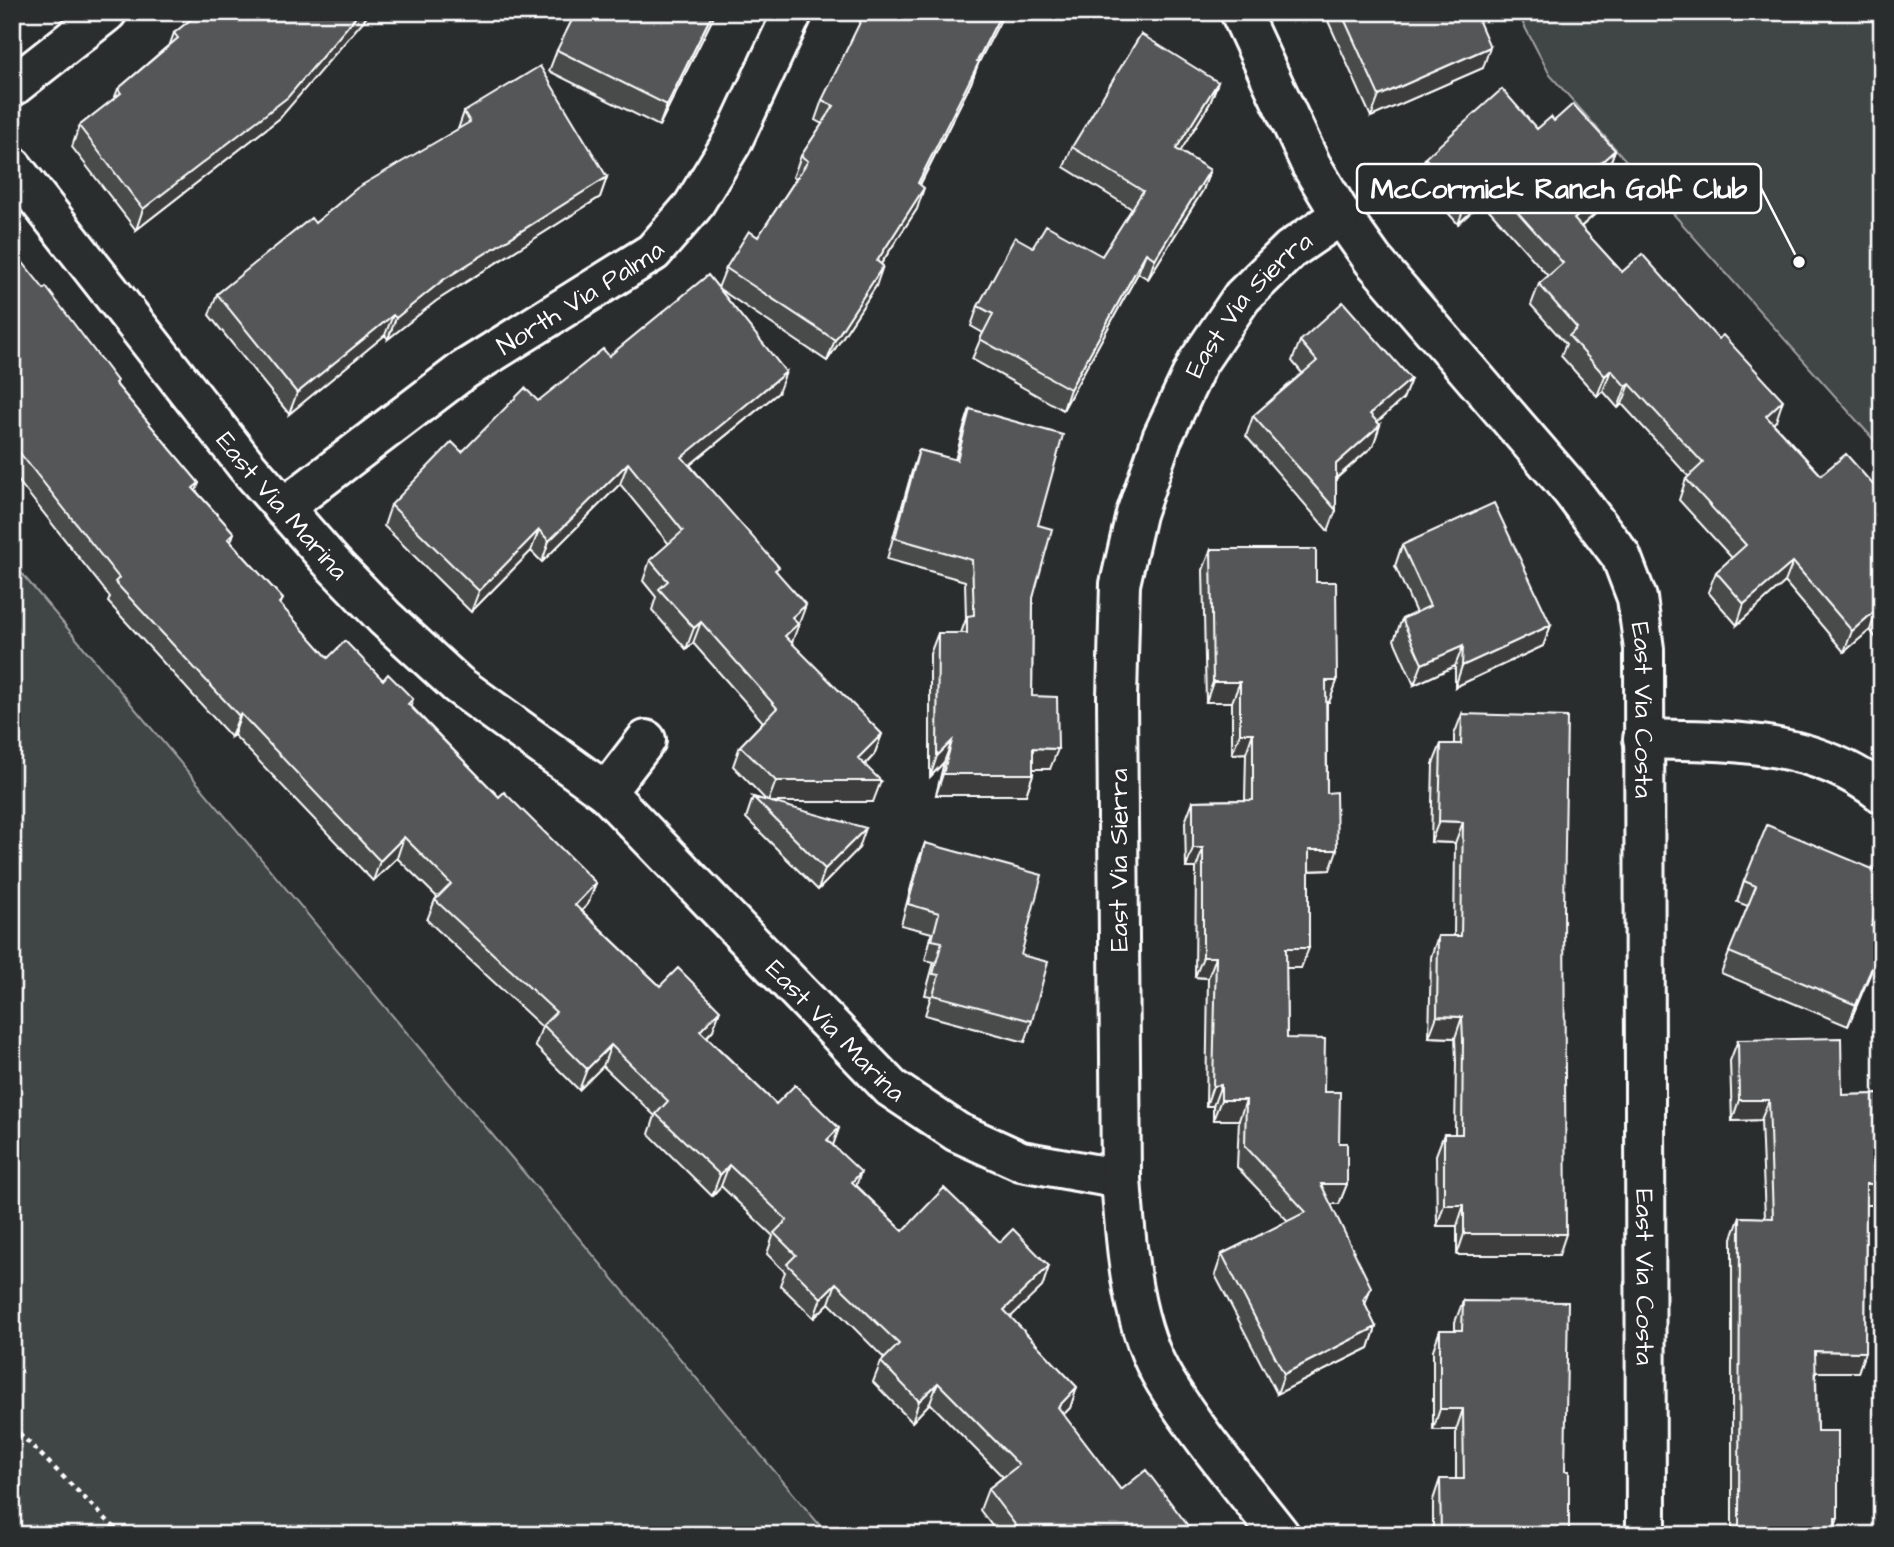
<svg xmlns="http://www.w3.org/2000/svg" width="1894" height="1547" viewBox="0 0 1894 1547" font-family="'Architects Daughter',sans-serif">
<rect width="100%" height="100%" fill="#2a2d2e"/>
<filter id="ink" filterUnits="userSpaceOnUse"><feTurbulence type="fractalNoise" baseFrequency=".0143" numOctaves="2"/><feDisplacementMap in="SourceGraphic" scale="14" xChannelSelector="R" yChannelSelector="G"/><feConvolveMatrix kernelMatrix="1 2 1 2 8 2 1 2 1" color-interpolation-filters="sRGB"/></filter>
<g filter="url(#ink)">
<!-- green -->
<path fill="#414445" stroke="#a0a2a2" stroke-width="2" d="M1517 12H1882V449L1550 75Z
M12 562 828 1535H12Z"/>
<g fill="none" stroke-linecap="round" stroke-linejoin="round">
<defs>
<g id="street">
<path id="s1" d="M1240 12 1311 165 1341 215 1373 260 1572 491 1621 556 1637 598 1644 649 1646 1535"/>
<path d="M12 87 107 12"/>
<path id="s2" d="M12 166 246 465 333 564 385 618 458 685 606 792 891 1088 957 1132 1021 1161 1121 1179"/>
<path id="s3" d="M283 508 464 370 653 252 693 206 732 142 793 12"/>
<path d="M1643 739C1727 741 1812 738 1882 793"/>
<path d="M606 792 646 740"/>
<path id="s4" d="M1280 1535C1241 1485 1198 1435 1165 1381 1130 1324 1126 1243 1121 1179L1117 697 1120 584 1136 514 1162 438 1198 362 1242 297 1290 250 1341 215"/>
</g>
</defs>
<!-- street casing -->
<use href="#street" stroke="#fff" stroke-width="44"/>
<!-- path -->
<path stroke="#fff" stroke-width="4.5" stroke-dasharray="5 5" stroke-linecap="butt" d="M12 1426 122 1535"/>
<!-- street -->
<use href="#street" stroke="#2a2d2e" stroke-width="38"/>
</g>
<!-- wall -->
<path fill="#494b4c" stroke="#fff" stroke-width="2" d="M716 12 659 126 549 71 557 50Z
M1324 12H1475L1483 68 1371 117Z
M174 33 280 118 136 230 72 147 79 126 114 99 118 89 170 44Z
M978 64 971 83 920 185 917 209 881 264 876 286 827 361 718 288 726 268 758 237 796 179 793 177 801 156 822 124 815 120 822 100Z
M1218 82 1210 103 1180 151 1210 170 1203 190 1148 279 1138 273 1063 410 972 359 983 333 971 326 978 306 1033 247 1102 256 1132 209 1064 167 1072 147Z
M464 112 607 177 600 197 436 301 388 339 385 335 289 414 209 315 217 294 315 223 458 129Z
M1554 121 1615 150 1607 171 1602 175 1604 206 1581 227 1622 272 1776 421 1773 423 1821 475 1882 495V501L1878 510 1882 514V646L1870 630 1844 652 1785 582 1737 625 1708 592 1716 572 1732 558 1679 500 1686 479 1689 477 1622 404 1618 408 1603 391 1597 396 1561 356 1566 344 1531 305 1539 284 1548 276 1482 202 1458 224 1418 179 1425 158 1537 129Z
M12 260 199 483 196 491 234 533 231 542 283 599 280 605 328 658 383 680 413 699 411 706 499 797 596 883 588 904 582 911 660 986 713 1030 707 1037 776 1104 839 1128 833 1145 856 1185 903 1231 1000 1242 1049 1266 1042 1287 1010 1317 1077 1387 1070 1408 1063 1415 1121 1490 1195 1535H999L980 1510 988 1489 1003 1477 930 1403 912 1422 873 1382 881 1362 884 1358 829 1303 814 1318 780 1285 785 1272 767 1254 773 1236 721 1186 712 1196 649 1134 655 1116 603 1066 579 1090 535 1046 542 1027 427 920 435 900 437 897 397 858 373 881 234 735 231 737 108 602 110 597 12 473Z
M1300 341 1411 379 1403 399 1377 422 1380 425 1373 446 1336 479V510L1328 531 1246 436 1253 416 1302 373 1292 361Z
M609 356 778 393 690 465 777 572 799 626 797 627 791 643 882 734 874 755 865 765 873 802H770L859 848 818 890 746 818 753 797 767 801 733 766 740 746 763 722 693 643 686 649 652 610 656 597 643 581 650 560 669 544 620 484 542 562 531 551 471 612 384 526 391 505 462 452Z
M970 409 1038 525 1033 598 1032 696 1050 769H1033V774L1026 795H936L944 762 930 777V654L938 633H961L966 619 965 581 887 559 912 471 919 450 955 460 963 430Z
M1402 545 1551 625 1543 646 1455 687V666L1414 685 1394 640 1402 619 1416 613 1395 566Z
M1211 549 1316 582 1337 681 1329 702H1327V793L1330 870 1309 871 1301 968H1286L1287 1038 1324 1092 1339 1143 1347 1184 1339 1204H1331L1365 1305 1376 1327 1369 1348 1277 1394 1215 1275 1222 1254 1288 1221 1237 1167 1239 1120H1213V1106H1206L1208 978 1195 977 1196 868H1186L1185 822 1193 801 1245 800 1246 753 1232 754V702H1206L1203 570Z
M1462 714 1559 1255H1457V1226H1437L1436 1155 1444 1134H1455L1456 1061 1455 1038 1429 1037 1431 957 1438 936H1454L1455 843 1431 842 1433 764 1441 744H1454V735Z
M925 843 1021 955 1032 1021 1025 1042 925 1015 931 996 925 995 934 962 925 960 932 933 901 925 917 864Z
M1882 873V902L1872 926 1882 930V946L1848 1026 1721 973 1748 906 1737 902 1744 881Z
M1738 1040 1842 1095 1880 1094 1882 1185 1874 1205H1866L1865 1352 1858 1372H1816L1817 1431 1838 1518 1835 1527V1535H1732V1238L1740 1217 1765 1218 1761 1120 1732 1121 1730 1061Z
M1463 1301 1565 1471 1569 1535H1433V1500L1440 1479H1456V1430H1433V1350L1440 1330H1455V1322Z"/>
<!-- shaded-wall -->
<path fill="#3c3d3e" stroke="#fff" stroke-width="2" d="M360 12H371L280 118 136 230 143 209Z
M713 12H716L659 126 667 105Z
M1002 12H1005L978 64 971 83 910 204 918 183 977 61Z
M1490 47 1483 68 1371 117 1379 96Z
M1218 82 1210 103 1169 170 1176 149Z
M1615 150 1607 171 1588 188 1595 168Z
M1210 170 1203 190 1148 279 1155 259Z
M607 177 600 197 436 301 388 339 396 318 443 280Z
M1490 181 1482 202 1458 224 1466 203Z
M1612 185 1604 206 1566 240 1574 219Z
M924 188 917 209 869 282 877 261Z
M1146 253 1138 273 1063 410 1070 389Z
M883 266 876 286 827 361 835 340Z
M393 315 385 335 289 414 297 393Z
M1611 370 1603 391 1597 396 1605 376Z
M786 372 778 393 675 477 682 457Z
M1411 379 1403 399 1362 435 1370 414Z
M1630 384 1622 404 1618 408 1626 387Z
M1783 400 1776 421 1758 436 1766 416Z
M1380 425 1373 446 1328 485 1336 464Z
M628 463 620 484 542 562 549 541Z
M1882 498V501L1876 517 1874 505Z
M539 530 531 551 471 612 479 591Z
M1793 562 1785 582 1737 625 1744 604Z
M806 605 791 645 777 657 792 617Z
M1877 609 1870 630 1844 652 1852 631Z
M701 622 693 643 686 649 694 628Z
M1551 625 1543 646 1455 687 1462 666Z
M1463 646 1455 666 1414 685 1422 664Z
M1326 681H1337L1329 702H1319Z
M1213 682H1240L1232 702H1206Z
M241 714 234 735 231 737 239 716Z
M1240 733H1253L1246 753 1232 754Z
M882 734 874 755 851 779 858 758Z
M952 741 944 762 930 777 937 756Z
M1033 748 1058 749 1050 769H1026Z
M943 774H1033L1026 795H936Z
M776 781H881L873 802H768Z
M1439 821 1463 822 1455 843 1431 842Z
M866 828 859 848 818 890 825 869Z
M404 837 397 858 373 881 380 861Z
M1193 848H1203L1196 868H1186Z
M1309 850H1337L1330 870 1302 871Z
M596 883 588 904 568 925 575 905Z
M1882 944V946L1848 1026 1856 1005Z
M1286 948H1309L1301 968H1279Z
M1203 957H1216L1208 978 1195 977Z
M720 1010 713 1030 693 1051 700 1031Z
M1437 1016 1462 1017 1455 1038 1429 1037Z
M611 1045 603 1066 579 1090 587 1069Z
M1221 1085 1213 1106H1206L1213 1086Z
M1221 1100H1246L1239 1120H1213Z
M1739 1100H1769L1761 1120 1732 1121Z
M839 1128 832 1148 827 1140Z
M729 1165 721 1186 712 1196 720 1175Z
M861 1172 854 1192 852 1182Z
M1321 1184H1347L1339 1204H1314Z
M1866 1184H1882L1874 1205H1858Z
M1444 1205H1464L1457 1226H1437Z
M1464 1234H1566L1559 1255H1457Z
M1049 1266 1042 1287 996 1331 1004 1310Z
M836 1283 829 1303 814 1318 821 1298Z
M1371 1287 1364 1308 1363 1300Z
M1376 1327 1369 1348 1277 1394 1284 1374Z
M1815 1351 1865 1352 1858 1372H1808Z
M938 1383 930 1403 912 1422 919 1401Z
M1077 1387 1070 1408 1050 1428 1058 1407Z
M1440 1409H1463L1456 1430H1433Z"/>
<!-- building -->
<path fill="#555758" stroke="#fff" stroke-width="2" d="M200 12H360L288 97 143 209 79 126 121 93 118 89 178 38 174 33Z
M576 12H713L667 105 557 50Z
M865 12H1002L977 61 979 62 918 183 924 188 877 261 883 266 835 340 726 268 749 231 758 237 808 161 801 156 834 106 822 100Z
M1341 12H1475L1490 47 1379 96Z
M1141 34 1218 82 1176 149 1210 170 1155 259 1146 253 1070 389 980 339 993 314 978 306 1015 237 1033 247 1046 225 1102 256 1143 191 1072 147Z
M540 66 607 177 443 280 396 318 393 315 297 393 217 294 311 218 315 223 357 188 470 122 464 112Z
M1502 89 1537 129 1551 117 1554 121 1573 104 1615 150 1595 168 1612 185 1574 219 1622 272 1642 254 1718 339 1723 335 1783 400 1766 416 1821 475 1846 454 1882 495V498L1874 505 1882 514V615L1877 609 1852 631 1793 562 1744 604 1716 572 1746 545 1686 479 1703 463 1630 384 1626 387 1611 370 1605 376 1569 336 1577 328 1539 284 1563 263 1490 181 1466 203 1425 158Z
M17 255 44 289 46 287 117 381 115 383 199 483 193 488 234 533 228 539 283 599 279 603 328 658 345 641 383 680 388 674 413 699 408 704 499 797 504 792 596 883 575 905 660 986 678 968 720 1010 700 1031 776 1104 795 1085 839 1128 827 1140 861 1172 852 1182 903 1231 944 1188 1000 1242 1013 1229 1049 1266 1004 1310 1077 1387 1058 1407 1121 1490 1146 1470 1195 1535H1023L988 1489 1019 1465 938 1383 919 1401 881 1362 899 1344 836 1283 821 1298 787 1264 796 1255 774 1233 787 1220 729 1165 720 1175 656 1114 668 1101 611 1045 587 1069 543 1025 556 1012 435 900 451 884 404 837 380 861 241 714 239 716 115 582 119 578 12 443V260Z
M708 275 786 372 682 457 779 567 775 570 806 605 792 617 798 624 785 636 882 734 858 758 881 781H776L740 746 777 708 701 622 694 628 659 589 668 581 650 560 683 531 628 463 549 541 539 530 479 591 391 505 452 442 462 452 525 388 538 401 603 349 609 356Z
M1343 302 1411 379 1370 414 1380 425 1336 464V510L1253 416 1317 361 1300 341Z
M970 409 1063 435 1038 525 1052 529 1033 598 1032 696 1057 697 1058 749 1033 748V774H943L952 741 937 756 938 633H967V616L974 615 972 560 895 538 919 450 957 460Z
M1494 503 1551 625 1462 666 1463 646 1422 664 1402 619 1430 606 1402 545Z
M1211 549H1316V582H1336L1337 681H1326L1327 793 1336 792 1337 850H1309V948H1286L1287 1038 1325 1039 1324 1092H1340L1339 1143H1347V1184H1321L1371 1287 1363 1300 1376 1327 1284 1374 1222 1254 1306 1212 1245 1146 1246 1100H1221V1085L1213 1086 1216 957H1203V848H1193V801L1253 800V733H1240V682H1213Z
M1462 714 1567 717 1564 910 1566 1234H1464V1205H1444V1134H1462L1463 1040 1462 1017 1437 1016 1438 936H1461L1463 822 1439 821 1441 744H1461Z
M753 797 866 828 825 869Z
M1767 825 1882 873V899L1871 926 1882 930V944L1856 1005 1729 952 1756 886 1744 881Z
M925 843 1042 875 1021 955 1048 962 1032 1021 933 995 939 975 933 974 942 942 932 940 939 913 908 904Z
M1841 1038 1842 1095 1880 1094 1882 1184H1866L1865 1352 1815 1351 1817 1431H1838V1518H1835V1535H1739L1740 1217 1773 1218 1769 1100H1739L1738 1040Z
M1463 1301 1568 1302 1565 1471H1569V1535H1441L1440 1479H1464L1463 1409H1440V1330H1462Z"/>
</g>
<g text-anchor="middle" stroke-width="7" stroke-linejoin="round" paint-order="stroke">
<!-- street labels -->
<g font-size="26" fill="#fff" stroke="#2a2d2e">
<text dy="9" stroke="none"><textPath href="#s3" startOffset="364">North Via Palma</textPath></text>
<text dy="9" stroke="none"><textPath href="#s4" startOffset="1309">East Via Sierra</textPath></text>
<text dy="9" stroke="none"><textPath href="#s2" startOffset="434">East Via Marina</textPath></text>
<text dy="9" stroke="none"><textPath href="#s1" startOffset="826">East Via Costa</textPath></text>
<text transform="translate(1118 860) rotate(-90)" y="9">East Via Sierra</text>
<text dy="9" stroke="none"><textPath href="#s2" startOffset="1199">East Via Marina</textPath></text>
<text dy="9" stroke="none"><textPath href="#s1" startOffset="1393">East Via Costa</textPath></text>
</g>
</g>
<!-- callouts -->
<path fill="none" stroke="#fff" stroke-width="2.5" d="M1799 262L1761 188"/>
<circle fill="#fff" stroke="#2a2d2e" stroke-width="2.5" cx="1799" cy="262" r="7"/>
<rect fill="#2a2d2e" stroke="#fff" stroke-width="2.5" x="1357" y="164" width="404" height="49" rx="7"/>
<g font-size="28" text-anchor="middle" font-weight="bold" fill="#fff">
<text x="1559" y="198">McCormick Ranch Golf Club</text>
</g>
<!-- margin -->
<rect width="1894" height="1547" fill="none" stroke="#2a2d2e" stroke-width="42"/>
<rect x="21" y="21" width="1852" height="1505" fill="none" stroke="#fff" stroke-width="2.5" filter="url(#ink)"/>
</svg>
